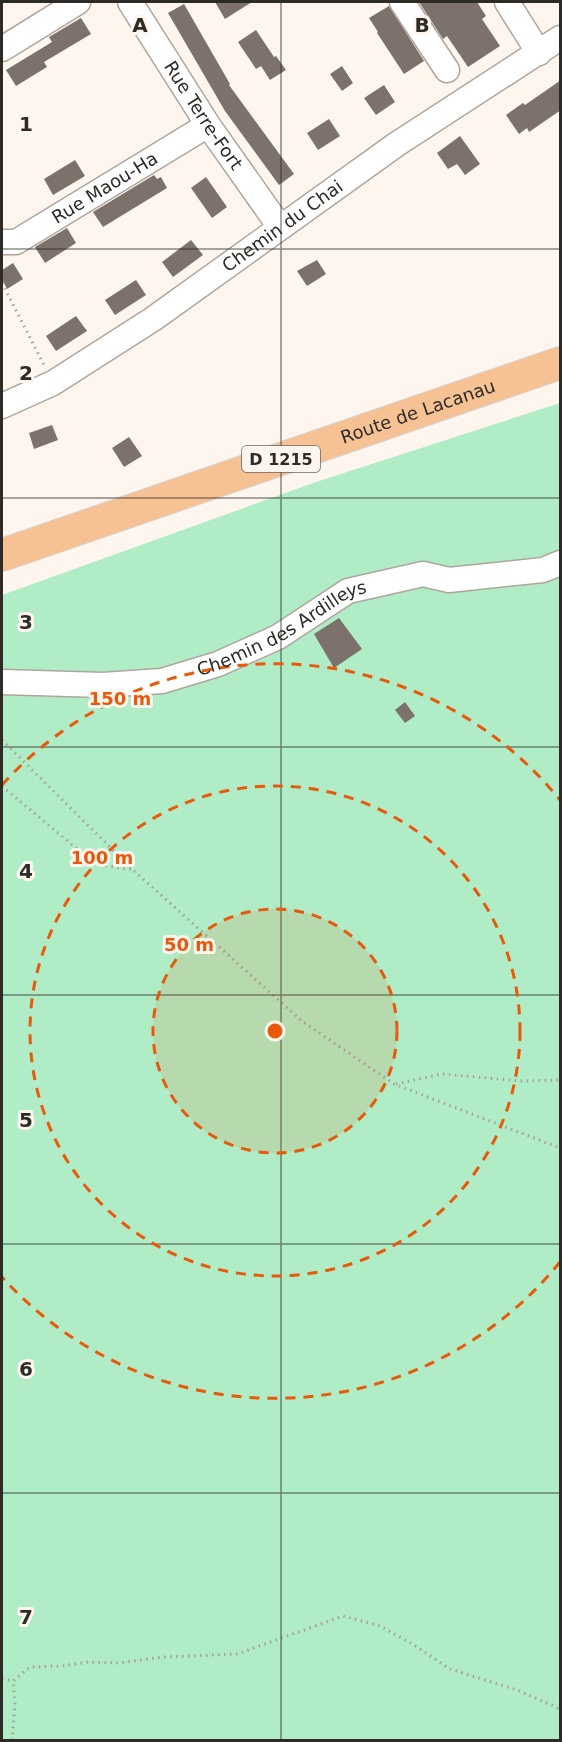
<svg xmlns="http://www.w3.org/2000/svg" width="562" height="1742" viewBox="0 0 562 1742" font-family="'DejaVu Sans',sans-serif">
<rect width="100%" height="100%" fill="#fef6ee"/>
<!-- green -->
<path fill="#b0ecc5" d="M560 403V1740H2V595L316 482Z"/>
<!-- building -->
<path fill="#7c716b" d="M215 2H252L225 19Z
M419 2H477L486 16 482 19 500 46 468 67 447 36 443 39Z
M184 4 230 84 229 85 294 174 279 185 225 111 168 13Z
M389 6 424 61 404 74 377 33 378 32 369 18Z
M81 18 91 34 44 62 47 67 16 86 6 70 52 42 49 37Z
M256 30 274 57 276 56 286 70 270 80 261 66 256 69 238 42Z
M342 66 353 83 342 91 330 74Z
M561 80V110L529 132 527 128 519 134 506 115 523 103 525 105Z
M384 85 395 102 376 115 364 98Z
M329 119 340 136 318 150 307 133Z
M460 136 480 164 465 175 457 164 448 169 437 153Z
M75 160 85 176 53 195 44 179Z
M154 175 157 179 161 177 167 188 103 227 93 212Z
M206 177 227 207 212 218 191 188Z
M67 228 76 243 45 263 35 247Z
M191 240 203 255 173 277 162 262Z
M317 260 326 274 307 286 297 271Z
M13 263 23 279 7 289 2 279V270Z
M136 280 146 295 115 315 105 300Z
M76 316 87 331 56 351 46 336Z
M52 425 58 440 34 449 29 433Z
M129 437 142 456 124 467 112 448Z
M339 618 362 649 334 668 314 634Z
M405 702 415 716 405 723 395 710Z"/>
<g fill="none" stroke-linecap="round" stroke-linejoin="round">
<defs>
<g id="minor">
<path id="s1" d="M130 2 208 125 280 227"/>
<path d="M402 2 447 70"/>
<path d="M507 2 539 53"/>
<path d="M2 49 78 2"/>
<path id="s2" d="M2 242H16L208 125"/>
<path id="s3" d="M2 406 53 383 153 319 397 144 560 38"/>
<path id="s4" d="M2 682 103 685 162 681 218 664 278 637 348 591 423 574 449 580 543 570 560 563"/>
</g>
<g id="major">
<path id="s5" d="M2 555 560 363"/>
</g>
</defs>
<!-- minor casing -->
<use href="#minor" stroke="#aea69c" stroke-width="27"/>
<!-- major casing -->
<use href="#major" stroke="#d5d5d4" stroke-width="34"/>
<!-- path -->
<path stroke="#a6a09a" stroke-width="3" stroke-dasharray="1.5 4.5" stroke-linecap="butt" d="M2 283 44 365
M2 740 133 870 302 1021 394 1084 560 1148
M2 786 95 864 133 870
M396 1084 442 1074 522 1081 560 1080
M2 1679 13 1681
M12 1740 15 1704 13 1681 30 1667 62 1666 88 1662 119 1663 163 1657 237 1654 343 1616 380 1626 414 1645 450 1669 517 1690 558 1708 560 1707"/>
<!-- minor -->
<use href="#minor" stroke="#fff" stroke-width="24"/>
<!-- major -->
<use href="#major" stroke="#f6c294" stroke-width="32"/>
</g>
<!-- grid -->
<path fill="none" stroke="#2e2b27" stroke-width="1.5" stroke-opacity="0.55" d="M281 2V1740M2 249H560M2 498H560M2 747H560M2 995H560M2 1244H560M2 1493H560"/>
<!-- distance rings -->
<circle cx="275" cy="1031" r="122" fill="#e8590c" fill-opacity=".12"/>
<g fill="none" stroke="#e8590c" stroke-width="3" stroke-dasharray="10 8">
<circle cx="275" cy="1031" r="122"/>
<circle cx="275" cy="1031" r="245"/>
<path d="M560 1262A367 367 0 0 1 2 1277M2 785A367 367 0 0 1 560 800"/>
</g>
<g text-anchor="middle" stroke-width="6" stroke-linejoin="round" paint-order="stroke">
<!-- shield labels -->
<rect fill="#fef6ee" stroke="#6c6863" stroke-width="1.5" x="242" y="446" width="78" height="26" rx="4.5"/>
<g font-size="16" font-weight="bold" fill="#2e2b27">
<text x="281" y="465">D 1215</text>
</g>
<!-- street labels -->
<g font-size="18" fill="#2e2b27" stroke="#fef6ee">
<text dy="6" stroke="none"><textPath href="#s1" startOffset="135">Rue Terre-Fort</textPath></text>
<text dy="6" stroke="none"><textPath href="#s2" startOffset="118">Rue Maou-Ha</textPath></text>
<text dy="6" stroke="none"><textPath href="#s3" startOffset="334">Chemin du Chai</textPath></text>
<text dy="6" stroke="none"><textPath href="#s5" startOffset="440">Route de Lacanau</textPath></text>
<text dy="6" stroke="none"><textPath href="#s4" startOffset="292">Chemin des Ardilleys</textPath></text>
</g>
</g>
<g font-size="20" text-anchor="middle" font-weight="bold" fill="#2e2b27" stroke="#fef6ee" stroke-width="6" stroke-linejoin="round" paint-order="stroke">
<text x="140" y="32">A</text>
<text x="422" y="32">B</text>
<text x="26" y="131">1</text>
<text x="26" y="380">2</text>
<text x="26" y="629">3</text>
<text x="26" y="878">4</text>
<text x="26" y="1127">5</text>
<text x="26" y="1376">6</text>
<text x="26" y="1624">7</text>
</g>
<circle cx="275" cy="1031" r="9" fill="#e8590c" stroke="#fef6ee" stroke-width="3"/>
<g font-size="18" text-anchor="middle" font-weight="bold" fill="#e8590c" stroke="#fef6ee" stroke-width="6" stroke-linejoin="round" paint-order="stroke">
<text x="120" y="705">150 m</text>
<text x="102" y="864">100 m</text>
<text x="189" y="951">50 m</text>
</g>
<!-- border -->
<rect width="562" height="1742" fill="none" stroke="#2e2b27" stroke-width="6"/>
</svg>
